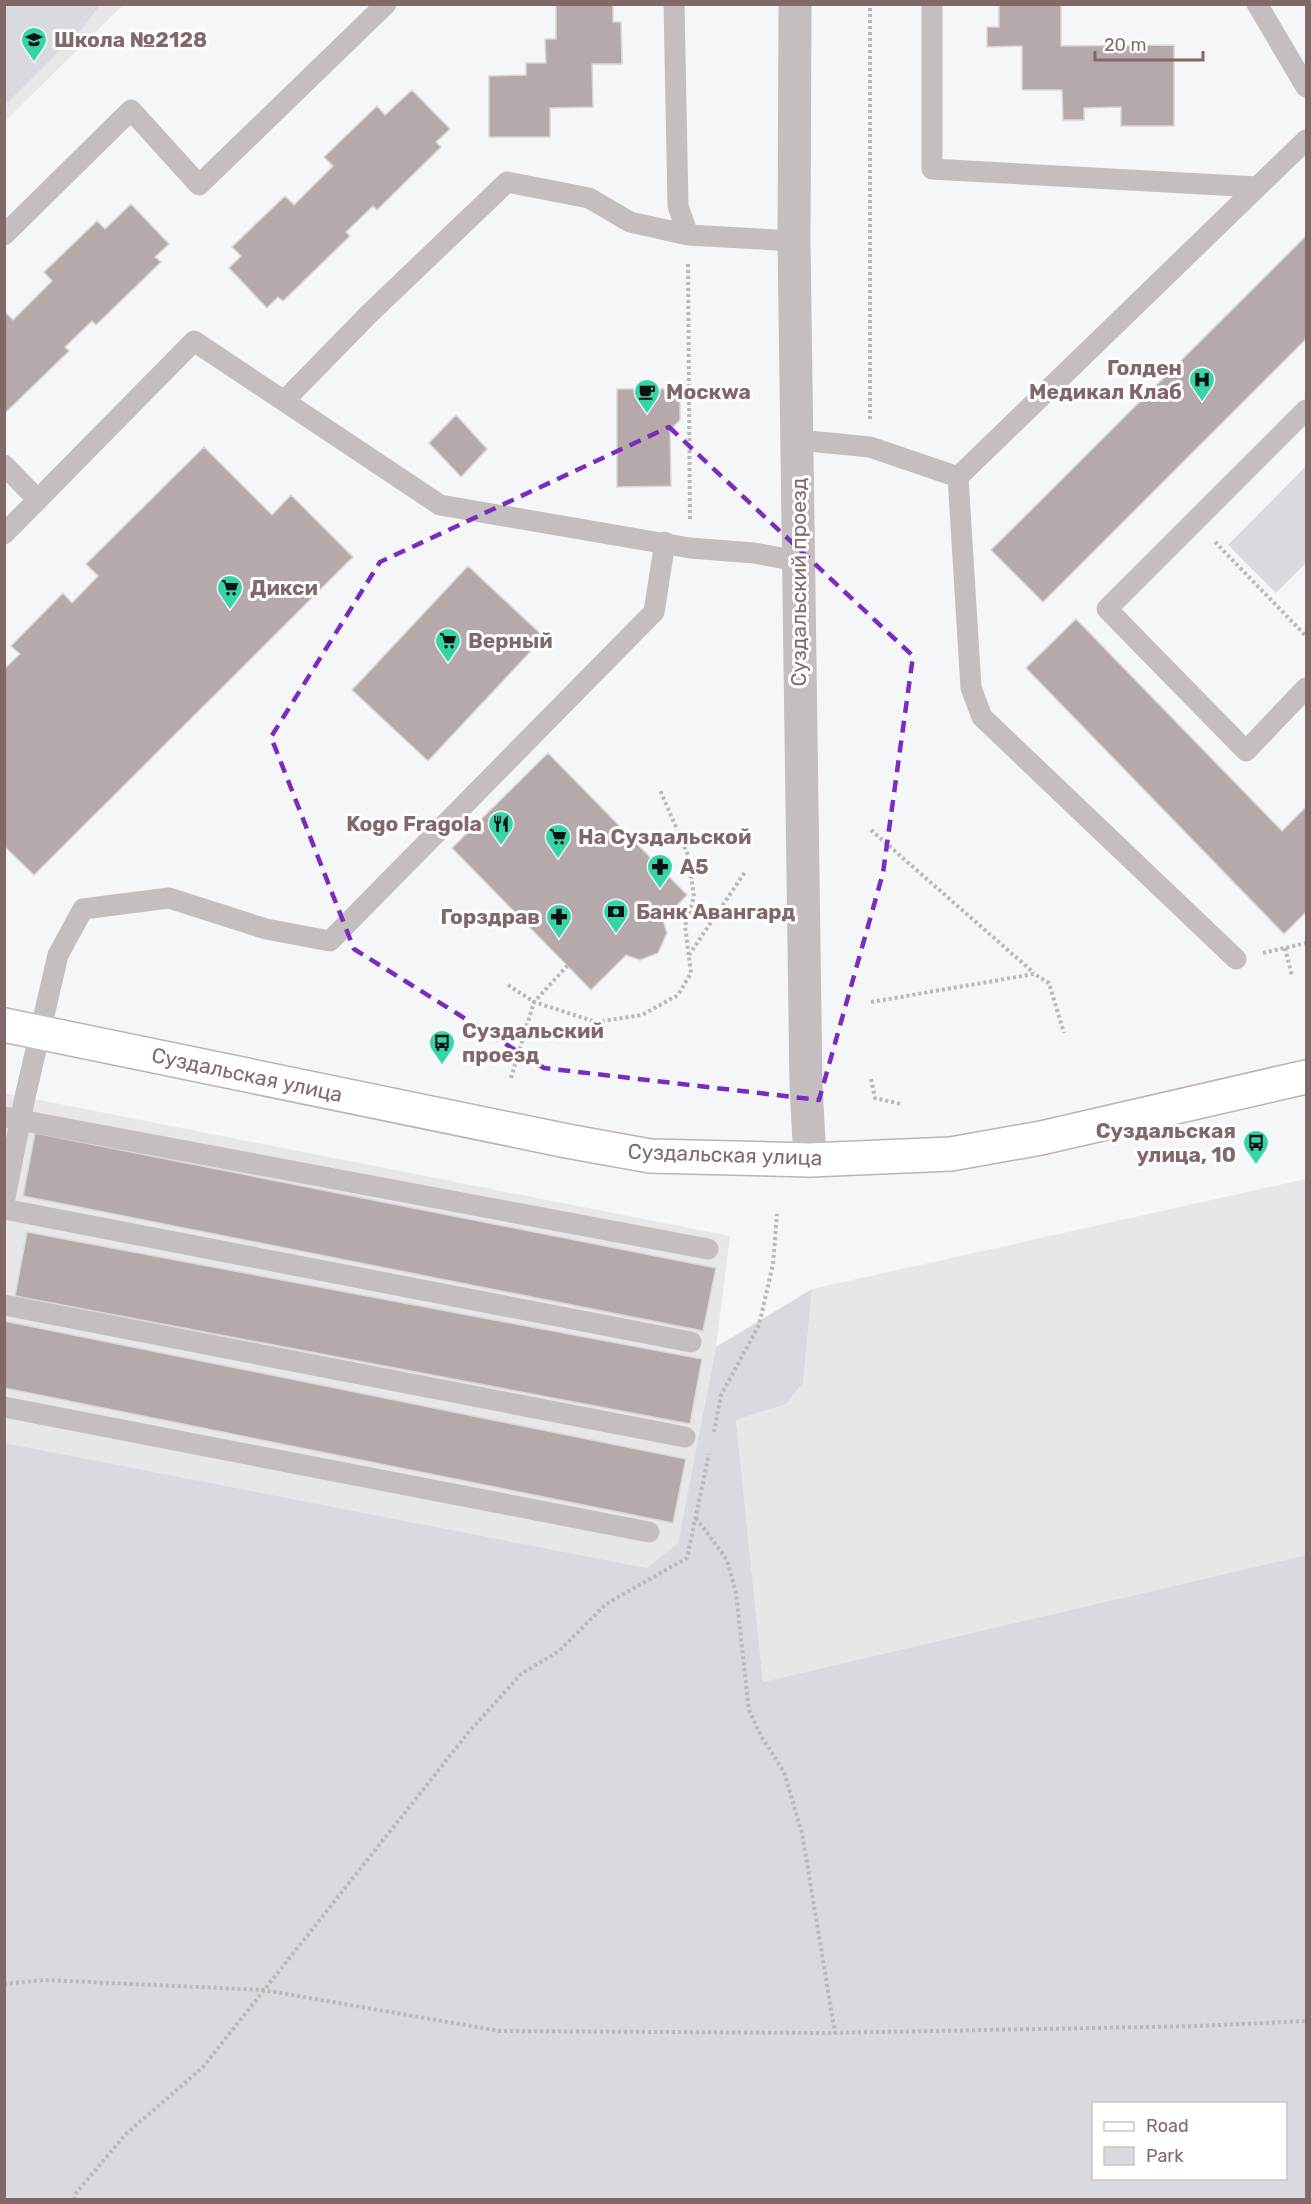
<svg xmlns="http://www.w3.org/2000/svg" width="1311" height="2204" viewBox="0 0 1311 2204" font-family="Rubik,sans-serif">
<rect width="100%" height="100%" fill="#f4f6f7"/>
<!-- built -->
<path fill="#e7e7e8" d="M5 5H123L5 121Z
M4 1093 730 1236 716 1347 678 1543 647 1568 5 1443Z
M1306 1179V1555L763 1682 736 1420 786 1404 803 1383 812 1289Z"/>
<!-- green -->
<path fill="#d9d9e0" fill-rule="evenodd" d="M5 4 100 5 85 25 5 105Z
M1306 466V563L1276 593 1228 545Z
M812 1289 803 1383 786 1404 736 1420 763 1682 1306 1555V2199H5V1443L647 1568 678 1543 716 1347ZM1094 2104H1286V2178H1094Z"/>
<!-- building -->
<path fill="#b5a9aa" stroke="#d7d8d8" stroke-width="1.5" d="M556 4H613V22H621L622 64H592L593 107 550 108V137H489V76L526 75V63H546L545 39H556Z
M999 4H1061V46L1174 45V126H1121V107L1084 108V120H1063L1062 90H1022V46L987 47V27H999Z
M412 90 450 129 436 142 441 147 377 210 373 206 346 232 350 236 283 301 278 297 267 308 229 268 241 256 232 247 285 196 294 205 333 166 324 157 377 106 385 115Z
M131 204 169 244 155 257 161 262 96 325 92 321 65 347 69 351 4 414V311L13 320 52 281 44 272 97 221 105 229Z
M1306 236V339L1043 602 991 550Z
M617 389H680V420L670 430 671 486 617 487Z
M456 415 487 449 461 477 429 443Z
M204 447 272 515 291 495 353 557 34 875 4 846V669L20 654 11 646 63 593 72 603 98 576 86 564Z
M468 566 544 637 428 761 352 690Z
M1076 619 1282 831 1306 807V912L1284 934 1026 668Z
M548 753 687 895 663 920 667 933 658 953 640 960 626 955 591 990 452 848Z
M35 1133 716 1268 703 1331 23 1196Z
M27 1232 702 1359 690 1424 15 1296Z
M4 1321 686 1459 673 1523 4 1388Z"/>
<g fill="none" stroke-linecap="round" stroke-linejoin="round">
<defs>
<path id="secondary" d="M4 1025 567 1141 650 1156 810 1160 951 1154 1041 1138 1306 1077"/>
</defs>
<!-- secondary casing -->
<use href="#secondary" stroke="#bcb3b3" stroke-width="36"/>
<!-- path -->
<path stroke="#bdb8b8" stroke-width="4" stroke-dasharray="3 3" stroke-linecap="butt" d="M688 264 690 520
M870 419V4
M1215 542 1306 636
M871 830 1034 973
M1285 948 1292 976
M1263 953 1306 943
M689 955 745 872
M508 985 534 1002 596 1022 642 1015 678 995 691 973 685 926 694 897 688 855 660 790
M871 1002 1034 974 1049 983 1064 1033
M511 1078 534 1002 568 965
M871 1079 875 1098 901 1104
M714 1432 721 1395 759 1325 773 1264 777 1214
M696 1518 727 1560 736 1593 749 1710 761 1736 784 1772 802 1833 835 2033
M4 1984 45 1980 263 1990 500 2031 826 2033 1199 2026 1306 2021
M74 2200 76 2193 126 2134 203 2067 468 1733 521 1674 559 1651 606 1604 687 1558 709 1454"/>
<!-- lane -->
<path stroke="#c5bebe" stroke-width="21" d="M674 4 678 206 688 235
M932 4V169L1257 187
M1257 4 1306 87
M4 235 131 110 199 185 386 4
M284 401 369 314 507 182 589 198 630 222 688 235 794 241
M1306 410 1107 609 1246 751 1306 688
M798 440 870 447 958 477
M4 465 38 500
M4 534 194 341 440 505 690 548 754 553 798 561
M1236 959 982 717 971 688 958 477 1306 140
M4 1117 708 1249
M4 1203 25 1097 58 955 83 909 169 898 266 929 330 941 654 612 665 542
M4 1209 691 1342
M4 1305 685 1437
M4 1407 649 1532"/>
<!-- street -->
<path stroke="#c5bebe" stroke-width="33" d="M795 4 794 241 806 1086 810 1160"/>
<!-- secondary -->
<use href="#secondary" stroke="#fff" stroke-width="33"/>
</g>
<!-- marked area -->
<path fill="none" stroke="#7b2cbf" stroke-width="4.5" stroke-dasharray="12 8" stroke-linejoin="round" d="M669 427 913 656 883 873 819 1100 544 1068 354 949 271 737 380 562Z"/>
<!-- icons -->
<defs>
<symbol id="school-pin" viewBox="-11 -11 22 30"><path d="M0 17L-7.5 6A9.5 9.5 0 1 1 7.5 6Z" fill="#36d5a8" stroke="#fff"/><path d="M0-5L7-2L0 1L-7-2ZM-4 1L0 2.5L4 1V4Q0 6-4 4Z" fill="#111"/></symbol>
<symbol id="hospital-pin" viewBox="-11 -11 22 30"><path d="M0 17L-7.5 6A9.5 9.5 0 1 1 7.5 6Z" fill="#36d5a8" stroke="#fff"/><path d="M-5-5h3v3.5h4V-5h3V5h-3V1.5h-4V5h-3Z" fill="#111"/></symbol>
<symbol id="cafe-pin" viewBox="-11 -11 22 30"><path d="M0 17L-7.5 6A9.5 9.5 0 1 1 7.5 6Z" fill="#36d5a8" stroke="#fff"/><path d="M-5.5-4.5H6V0H3Q3 3.5 0 3.5H-2.5Q-5.5 3.5-5.5 0ZM3-3.2v2h1.7v-2ZM-6 4.5H4V6H-6Z" fill="#111"/></symbol>
<symbol id="supermarket-pin" viewBox="-11 -11 22 30"><path d="M0 17L-7.5 6A9.5 9.5 0 1 1 7.5 6Z" fill="#36d5a8" stroke="#fff"/><path d="M-6-5.5h2.5l.6 2H6L4.5 2H-2.5L-4.4-4H-6ZM-1.5 3.2a1.3 1.3 0 1 0 .1 0ZM3 3.2a1.3 1.3 0 1 0 .1 0Z" fill="#111"/></symbol>
<symbol id="restaurant-pin" viewBox="-11 -11 22 30"><path d="M0 17L-7.5 6A9.5 9.5 0 1 1 7.5 6Z" fill="#36d5a8" stroke="#fff"/><path d="M-5-6h1v4h1v-4h1v4h1v-4h1v5L-1.5 .5V6h-2V.5L-5-1ZM5-6V6H3V1.5H1.5Q1.5-4 5-6Z" fill="#111"/></symbol>
<symbol id="pharmacy-pin" viewBox="-11 -11 22 30"><path d="M0 17L-7.5 6A9.5 9.5 0 1 1 7.5 6Z" fill="#36d5a8" stroke="#fff"/><path d="M-2-6h4v4h4v4h-4v4h-4v-4h-4v-4h4Z" fill="#111"/></symbol>
<symbol id="bank-pin" viewBox="-11 -11 22 30"><path d="M0 17L-7.5 6A9.5 9.5 0 1 1 7.5 6Z" fill="#36d5a8" stroke="#fff"/><path d="M-6-4H6V4H-6ZM0-2.3a2.3 2.3 0 1 0 0 4.6a2.3 2.3 0 1 0 0-4.6Z" fill="#111"/></symbol>
<symbol id="bus-pin" viewBox="-11 -11 22 30"><path d="M0 17L-7.5 6A9.5 9.5 0 1 1 7.5 6Z" fill="#36d5a8" stroke="#fff"/><path d="M-5-6H5V4H4V6H2V4H-2V6H-4V4H-5ZM-3.5-4V0h7V-4ZM-3.5 1.2v1.5H-2V1.2ZM2 1.2v1.5H3.5V1.2Z" fill="#111"/></symbol>
</defs>
<g fill-rule="evenodd">
<use href="#school-pin" x="19" y="25" width="30" height="40"/>
<use href="#hospital-pin" x="1187" y="365" width="30" height="40"/>
<use href="#cafe-pin" x="632" y="377" width="30" height="40"/>
<use href="#supermarket-pin" x="215" y="573" width="30" height="40"/>
<use href="#supermarket-pin" x="433" y="626" width="30" height="40"/>
<use href="#restaurant-pin" x="486" y="809" width="30" height="40"/>
<use href="#supermarket-pin" x="543" y="822" width="30" height="40"/>
<use href="#pharmacy-pin" x="645" y="852" width="30" height="40"/>
<use href="#bank-pin" x="601" y="897" width="30" height="40"/>
<use href="#pharmacy-pin" x="544" y="902" width="30" height="40"/>
<use href="#bus-pin" x="427" y="1028" width="30" height="40"/>
<use href="#bus-pin" x="1241" y="1128" width="30" height="40"/>
</g>
<g text-anchor="middle" stroke-width="6" stroke-linejoin="round" paint-order="stroke">
<!-- poi labels -->
<g font-size="21" font-weight="bold" fill="#83686a" stroke="#fff" text-anchor="start">
<text x="54" y="47">Школа №2128</text>
<text x="1182" y="375" text-anchor="end">Голден<tspan x="1182" dy="24">Медикал Клаб</tspan></text>
<text x="666" y="399">Москwa</text>
<text x="250" y="595">Дикси</text>
<text x="468" y="648">Верный</text>
<text x="482" y="831" text-anchor="end">Kogo Fragola</text>
<text x="578" y="844">На Суздальской</text>
<text x="680" y="874">А5</text>
<text x="636" y="919">Банк Авангард</text>
<text x="540" y="924" text-anchor="end">Горздрав</text>
<text x="462" y="1038">Суздальский<tspan x="462" dy="24">проезд</tspan></text>
<text x="1236" y="1138" text-anchor="end">Суздальская<tspan x="1236" dy="24">улица, 10</tspan></text>
</g>
<!-- street labels -->
<g font-size="21" fill="#83686a" stroke="#fff">
<text transform="translate(799 582) rotate(-90)" y="7">Суздальский проезд</text>
<text transform="translate(247 1075) rotate(12)" y="7">Суздальская улица</text>
<text transform="translate(725 1155) rotate(2)" y="7">Суздальская улица</text>
</g>
</g>
<!-- border -->
<rect width="1311" height="2204" fill="none" stroke="#83686a" stroke-width="12"/>
<!-- legend -->
<rect x="1092" y="2102" width="195" height="78" fill="#ffffff" stroke="#cdc3c3" stroke-width="1.5"/>
<rect x="1104" y="2122" width="30" height="9" fill="#ffffff" stroke="#cdc3c3" stroke-width="1.5"/>
<text x="1146" y="2132" font-size="18" fill="#83686a">Road</text>
<rect x="1104" y="2147" width="30" height="18" fill="#d9d9e0" stroke="#cdc3c3" stroke-width="1.5"/>
<text x="1146" y="2162" font-size="18" fill="#83686a">Park</text>
<!-- scale -->
<path d="M1095 51v9h108v-9" fill="none" stroke="#83686a" stroke-width="3"/>
<text x="1104" y="51" font-size="18" fill="#83686a" stroke="#ffffff" stroke-width="4.5" paint-order="stroke">20 m</text>
</svg>
